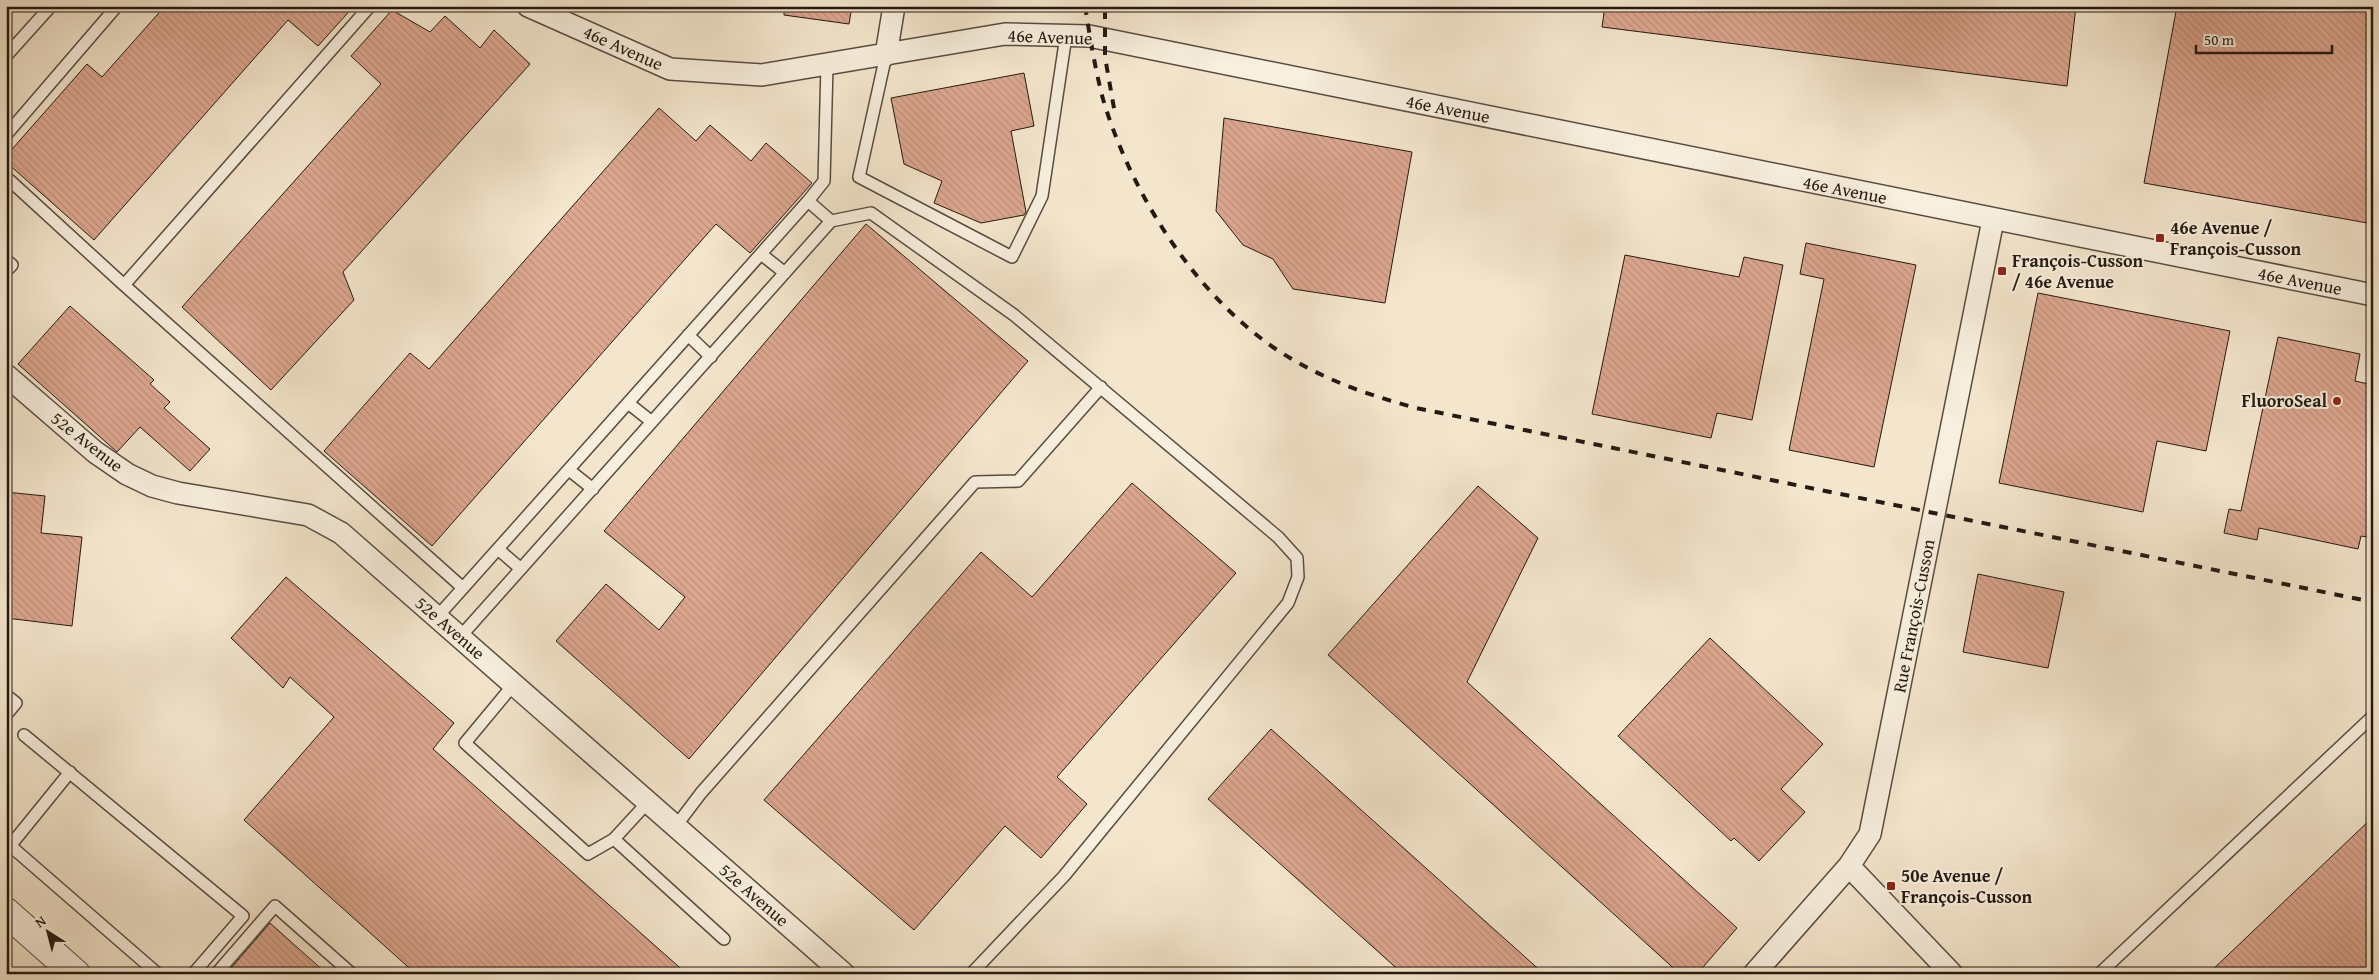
<svg xmlns="http://www.w3.org/2000/svg" width="2379" height="980" viewBox="0 0 2379 980" font-family="'Gentium Book Plus',serif">
<defs>
<pattern id="building-back-hatch" width="6" height="6" patternUnits="userSpaceOnUse" patternTransform="scale(1.25)"><rect width="6" height="6" fill="#dda790"/><path d="M-1 5l2 2M0 0l6 6M5-1l2 2" fill="none" stroke="#be8f7b"/></pattern>
</defs>
<rect width="100%" height="100%" fill="#f4e6cd"/>
<filter id="stains"><feTurbulence type="fractalNoise" baseFrequency=".004" numOctaves="4"/><feColorMatrix values="0 0 0 0 .2 0 0 0 0 .09 0 0 0 0 .02 0 0 0 .5 -.17"/></filter>
<radialGradient id="worn" r=".72"><stop offset=".6" stop-color="#630" stop-opacity="0"/><stop offset="1" stop-color="#630" stop-opacity=".3"/></radialGradient>
<!-- building -->
<path fill="url(#building-back-hatch)" stroke="#241911" d="M165 6H354L318 46 288 20 94 240 6 162V156L87 64 102 77Z
M784 6H852L849 24 784 15Z
M1605 6H2076L2067 86 1602 27Z
M2177 6H2373V224L2144 183Z
M392 10 430 32 445 16 480 48 494 30 530 64 343 272 354 300 271 390 182 307 381 84 351 56Z
M1024 73 1034 126 1011 131 1026 212 1024 215 981 223 934 203 942 181 904 164 891 98Z
M659 108 696 141 710 125 751 161 766 143 812 183 750 253 716 224 432 546 324 451 410 353 429 369Z
M1224 118 1412 152 1385 303 1293 289 1273 259 1243 245 1216 211Z
M866 224 1028 361 689 759 556 641 606 584 659 630 685 597 604 531Z
M1806 243 1916 265 1874 467 1789 450 1824 279 1800 274Z
M1625 255 1739 277 1744 257 1783 265 1752 420 1717 413 1711 438 1592 414Z
M2038 293 2230 331 2206 451 2157 441 2143 512 1999 483Z
M70 306 154 380 150 384 170 402 164 408 210 449 190 471 140 427 117 452 18 364Z
M2278 337 2360 354 2355 381 2373 385V538L2361 536 2358 549 2259 528 2257 540 2224 533 2229 509 2241 511Z
M1132 483 1236 573 1057 777 1087 804 1041 858 1005 826 914 930 764 800 981 552 1032 597Z
M1478 486 1538 538 1467 682 1737 928 1697 974H1680L1328 655Z
M6 492 45 496 41 533 82 537 72 626 6 618Z
M1978 574 2064 592 2048 668 1963 652Z
M286 577 454 723 433 749 687 974H416L244 820 334 717 290 677 283 688 231 638Z
M1710 638 1823 744 1781 789 1805 812 1759 861 1734 838 1731 841 1618 736Z
M1271 729 1544 974H1403L1208 799Z
M2373 817V969L2367 974H2208Z
M270 923 327 974H226Z"/>
<g fill="none" stroke-linecap="round" stroke-linejoin="round">
<defs>
<path id="service" d="M370 6 124 285 463 588 437 617
M886 55 859 177 1012 257 1042 196 1066 36
M6 56 51 6
M6 135 117 6
M6 177 124 285
M808 201 824 181 827 65
M831 221 871 213 1014 315 1278 537 1297 558 1298 577 1288 603 1064 876 971 974
M761 254 785 273
M6 260 12 265 6 271
M688 335 711 357
M628 403 652 422
M569 470 593 489
M498 549 521 569
M460 637 831 221 808 201 463 588
M514 684 465 743 588 854 614 839 648 802
M6 695 16 703 6 715
M24 735 243 916 193 974
M676 826 701 793 975 482 1018 481 1101 387
M614 839 724 939
M6 842 158 974
M10 846 70 772
M216 974 275 906 352 974
M2099 974 2373 716"/>
<path id="minor" d="M528 6 670 69 762 75 1005 34 1089 36 2373 295
M886 55 894 6
M6 375 95 452 127 474 152 486 178 493 308 515 341 533 844 974
M1849 866 1952 974
M1754 974 1849 866 1870 834 1993 220"/>
<path id="tertiary" d="M6 912 76 974"/>
</defs>
<!-- service casing -->
<use href="#service" stroke="#584c40" stroke-width="14"/>
<!-- minor casing -->
<use href="#minor" stroke="#584c40" stroke-width="24"/>
<!-- tertiary casing -->
<use href="#tertiary" stroke="#584c40" stroke-width="30"/>
<!-- service -->
<use href="#service" stroke="#f8efde" stroke-width="11"/>
<!-- minor -->
<use href="#minor" stroke="#f8efde" stroke-width="21"/>
<!-- tertiary -->
<use href="#tertiary" stroke="#f8efde" stroke-width="28"/>
<!-- rail -->
<path stroke="#241911" stroke-width="4" stroke-dasharray="9 9" stroke-linecap="butt" d="M1085 6C1090 37 1095 69 1103 99 1132 197 1201 305 1290 358 1330 382 1372 396 1416 408L2373 602
M1105 10V57L1115 114"/>
</g>
<!-- markers -->
<g fill="#8f2418" stroke="#f8efde" stroke-width="2">
<rect x="2155" y="233" width="10" height="10" rx="2.5"/>
<rect x="1997" y="266" width="10" height="10" rx="2.5"/>
<circle cx="2337" cy="401" r="5"/>
<rect x="1886" y="881" width="10" height="10" rx="2.5"/>
</g>
<g text-anchor="middle" stroke-width="4" stroke-linejoin="round" paint-order="stroke">
<!-- street labels -->
<g font-size="18" fill="#241911" stroke="#f8efde">
<text transform="translate(1050 37) rotate(2)" y="6">46e Avenue</text>
<text transform="translate(623 48) rotate(24)" y="6">46e Avenue</text>
<text transform="translate(1448 109) rotate(11)" y="6">46e Avenue</text>
<text transform="translate(1845 190) rotate(11)" y="6">46e Avenue</text>
<text transform="translate(2300 281) rotate(11)" y="6">46e Avenue</text>
<text transform="translate(87 442) rotate(38)" y="6">52e Avenue</text>
<text transform="translate(1914 616) rotate(-79)" y="6">Rue François-Cusson</text>
<text transform="translate(450 628) rotate(41)" y="6">52e Avenue</text>
<text transform="translate(754 895) rotate(41)" y="6">52e Avenue</text>
</g>
<!-- poi labels -->
<g font-size="18" font-weight="bold" fill="#241911" stroke="#f8efde" text-anchor="start">
<text x="2170" y="234">46e Avenue /<tspan x="2170" dy="21">François-Cusson</tspan></text>
<text x="2012" y="267">François-Cusson<tspan x="2012" dy="21">/ 46e Avenue</tspan></text>
<text x="2327" y="407" text-anchor="end">FluoroSeal</text>
<text x="1901" y="882">50e Avenue /<tspan x="1901" dy="21">François-Cusson</tspan></text>
</g>
</g>
<!-- margin -->
<rect width="2379" height="980" fill="none" stroke="#f4e6cd" stroke-width="25"/>
<rect x="8" y="8" width="2364" height="965" fill="none" stroke="#241911" stroke-width="2.5"/>
<rect x="12" y="12" width="2354" height="955" fill="none" stroke="#241911"/>
<!-- north arrow -->
<g transform="translate(48 932) rotate(324)" stroke="#f8efde" stroke-width="4" paint-order="stroke">
<path d="M0-4L9 19L0 12L-9 19Z" fill="#241911"/>
<text y="-8" font-size="14" font-weight="bold" text-anchor="middle" fill="#241911">N</text>
</g>
<!-- scale -->
<path d="M2196 45v8h136v-8" fill="none" stroke="#241911" stroke-width="2.5"/>
<text x="2204" y="45" font-size="15" fill="#241911" stroke="#f8efde" stroke-width="4" paint-order="stroke">50 m</text>
<rect width="100%" height="100%" filter="url(#stains)"/>
<rect width="100%" height="100%" fill="url(#worn)"/>
</svg>
